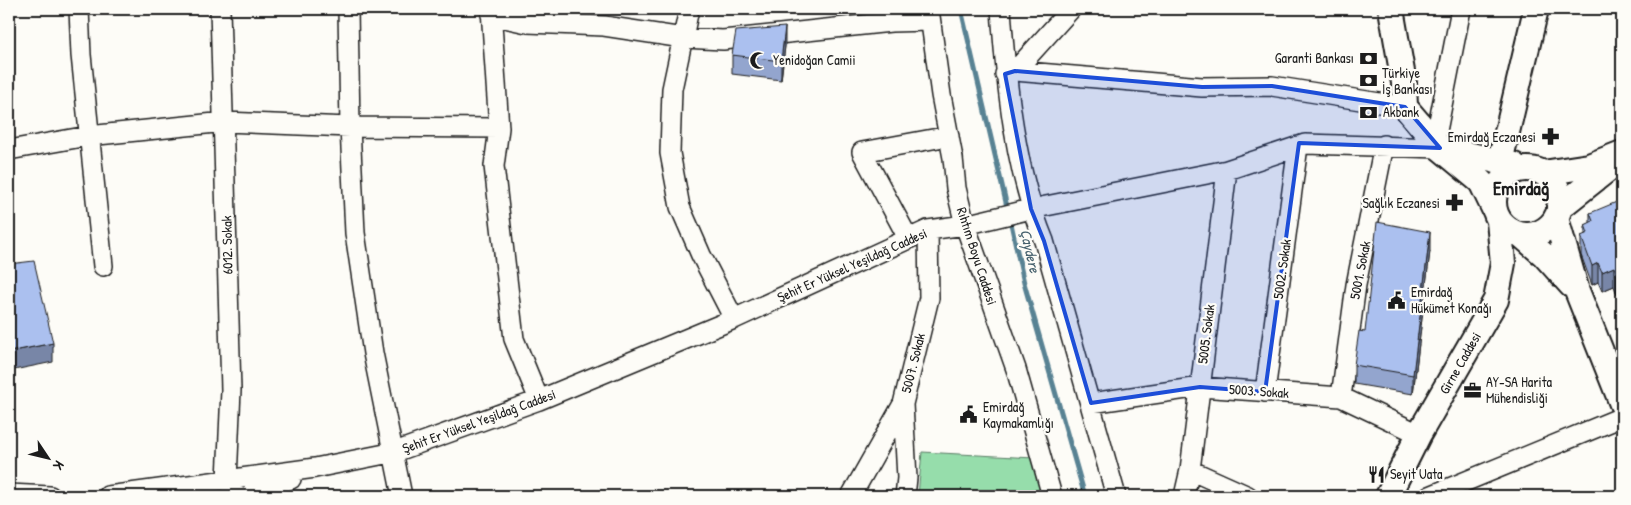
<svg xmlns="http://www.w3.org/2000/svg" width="1631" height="505" viewBox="0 0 1631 505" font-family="'Patrick Hand',sans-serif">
<rect width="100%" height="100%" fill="#fdfcf7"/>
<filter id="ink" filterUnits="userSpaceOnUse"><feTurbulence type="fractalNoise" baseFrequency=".02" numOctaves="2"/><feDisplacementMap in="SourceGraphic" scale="10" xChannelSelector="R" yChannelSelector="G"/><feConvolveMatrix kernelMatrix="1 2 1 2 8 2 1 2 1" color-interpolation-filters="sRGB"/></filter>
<g filter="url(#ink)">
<!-- park -->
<path fill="#96ddab" stroke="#597c64" d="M922 452 1034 458 1043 496H918Z"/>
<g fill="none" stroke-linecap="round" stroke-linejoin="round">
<!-- stream -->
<path stroke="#598293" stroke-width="5" d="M961 9 1008 211
M1010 219 1024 283 1085 496"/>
<defs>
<path id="minor" d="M79 9 81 55 103 266
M220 9 231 390 227 480 236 496
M348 9 350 127 355 233 373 353 402 496
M491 9 499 128 494 166 514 339 539 400
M689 9 672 89 670 153 680 207 701 255 734 319
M929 9 941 95 953 158 956 188 965 225 1016 369 1052 496
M1001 9C1006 84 1015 171 1044 241L1116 496
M491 15 527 23 604 26 683 38 723 40 891 22 930 21
M1015 71 1071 9
M1005 74 1015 71 1202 87 1272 86 1405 107
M1435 141 1461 9
M9 150 88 136 225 122 350 127 499 128
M908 238 862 152 949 136
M1265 392 1298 146
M1341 397 1356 285 1384 145
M1091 403 1200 387 1341 397 1419 434
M1190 470 1248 496
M9 494 50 496
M108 496 315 468 395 452 539 400 734 319 928 230 965 225 1031 209 1227 170 1305 144 1440 148
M249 496 291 479
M851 496 903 404
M905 496 907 478 903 404 929 298 928 230
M1184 496 1190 470 1227 170
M1430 496 1622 417"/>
<path id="major" d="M1391 9 1404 83 1405 107 1440 148 1481 182 1495 211
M1445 149 1514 165
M1500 162 1536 9
M1494 202a33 33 0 1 1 66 0a33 33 0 1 1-66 0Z
M1543 173 1589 166 1622 153
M1559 208 1617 162
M1556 218 1577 291 1622 404
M1521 235 1544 255 1571 285
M1388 496 1419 434 1496 300 1503 263 1499 221"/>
</defs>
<!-- minor casing -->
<use href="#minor" stroke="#1c1c1c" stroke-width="22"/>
<!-- major casing -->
<use href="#major" stroke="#1c1c1c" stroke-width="28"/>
<!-- minor -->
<use href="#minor" stroke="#fdfcf7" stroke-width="19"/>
<!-- major -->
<use href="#major" stroke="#fdfcf7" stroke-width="24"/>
</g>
<!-- wall -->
<path fill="#93a5ce" stroke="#1c1c1c" d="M785 46 781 80 732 74V55Z
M1622 210V293L1617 295 1614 286 1602 291 1598 282 1592 285 1581 255V236L1585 235V225L1590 223V213Z
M1430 251 1413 394 1354 384V365L1365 332Z
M1621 323H1622V367L1617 354V335L1621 333Z"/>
<!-- shaded-wall -->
<path fill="#7886a7" stroke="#1c1c1c" d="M785 27V46L781 80V61Z
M1430 232V251L1413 394V375Z
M1598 263V282L1592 285V266Z
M1614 267V286L1602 291V272Z
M1622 274V293L1617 295V276Z
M53 343V362L9 371V352Z"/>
<!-- building -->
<path fill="#abc0ef" stroke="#1c1c1c" d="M785 27 781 61 732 55 736 31Z
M1619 201 1622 210V274L1617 276 1614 267 1602 272 1598 263 1592 266 1581 236 1588 233 1585 225 1593 221 1590 213Z
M1377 222 1430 232 1413 375 1354 365 1359 331 1365 332Z
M34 261 53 343 9 352V264Z
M1622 333V348L1617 335Z"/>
</g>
<!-- marked area -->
<path fill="#1d4ed8" fill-opacity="0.2" stroke="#1d4ed8" stroke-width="4" stroke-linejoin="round" d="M1015 71 1202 87 1272 86 1405 107 1440 148 1299 143 1265 392 1200 387 1091 403 1044 241 1031 209 1005 74Z"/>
<!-- icons -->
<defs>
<symbol id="bank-bare" viewBox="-9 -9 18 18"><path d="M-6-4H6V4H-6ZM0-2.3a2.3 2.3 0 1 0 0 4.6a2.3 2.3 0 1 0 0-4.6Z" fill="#1c1c1c" stroke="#fdfcf7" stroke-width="2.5" paint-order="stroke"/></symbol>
<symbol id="mosque-bare" viewBox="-9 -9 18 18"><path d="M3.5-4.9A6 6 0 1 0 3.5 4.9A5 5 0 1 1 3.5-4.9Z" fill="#1c1c1c" stroke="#fdfcf7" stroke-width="2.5" paint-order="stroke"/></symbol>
<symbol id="pharmacy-bare" viewBox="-9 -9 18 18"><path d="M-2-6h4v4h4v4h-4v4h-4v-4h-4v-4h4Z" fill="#1c1c1c" stroke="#fdfcf7" stroke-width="2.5" paint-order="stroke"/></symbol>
<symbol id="civic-bare" viewBox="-9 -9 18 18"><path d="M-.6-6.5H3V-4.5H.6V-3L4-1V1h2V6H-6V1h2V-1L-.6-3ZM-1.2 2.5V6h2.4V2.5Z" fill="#1c1c1c" stroke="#fdfcf7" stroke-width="2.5" paint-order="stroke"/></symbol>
<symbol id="office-bare" viewBox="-9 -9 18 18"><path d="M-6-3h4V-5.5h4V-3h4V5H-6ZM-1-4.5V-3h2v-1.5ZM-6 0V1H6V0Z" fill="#1c1c1c" stroke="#fdfcf7" stroke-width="2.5" paint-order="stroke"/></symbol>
<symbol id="restaurant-bare" viewBox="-9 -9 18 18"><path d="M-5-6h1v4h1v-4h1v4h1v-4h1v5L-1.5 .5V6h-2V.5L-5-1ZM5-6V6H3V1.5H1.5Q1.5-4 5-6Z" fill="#1c1c1c" stroke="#fdfcf7" stroke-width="2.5" paint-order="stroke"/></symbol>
</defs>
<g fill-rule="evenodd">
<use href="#bank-bare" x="1356" y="46" width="25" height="25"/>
<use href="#mosque-bare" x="746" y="48" width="25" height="25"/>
<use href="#bank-bare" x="1356" y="68" width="25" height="25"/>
<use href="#bank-bare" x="1356" y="100" width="25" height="25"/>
<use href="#pharmacy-bare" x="1538" y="124" width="25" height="25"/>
<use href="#pharmacy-bare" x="1442" y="190" width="25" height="25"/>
<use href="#civic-bare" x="1384" y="288" width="25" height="25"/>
<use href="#office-bare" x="1460" y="378" width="25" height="25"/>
<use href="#civic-bare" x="956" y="402" width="25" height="25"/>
<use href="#restaurant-bare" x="1364" y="462" width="25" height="25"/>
</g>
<g text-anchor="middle" stroke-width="4.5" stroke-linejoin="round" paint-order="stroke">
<!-- poi labels -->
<g font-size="14" fill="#1c1c1c" stroke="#fdfcf7" text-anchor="start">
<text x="1354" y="63" text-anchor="end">Garanti Bankası</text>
<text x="773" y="65">Yenidoğan Camii</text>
<text x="1382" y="78">Türkiye<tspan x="1382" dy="16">İş Bankası</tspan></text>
<text x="1383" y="117">Akbank</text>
<text x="1536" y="142" text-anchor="end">Emirdağ Eczanesi</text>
<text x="1440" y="208" text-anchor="end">Sağlık Eczanesi</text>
<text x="1411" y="297">Emirdağ<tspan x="1411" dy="16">Hükümet Konağı</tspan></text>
<text x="1486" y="387">AY-SA Harita<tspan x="1486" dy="16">Mühendisliği</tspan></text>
<text x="983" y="412">Emirdağ<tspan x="983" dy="16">Kaymakamlığı</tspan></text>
<text x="1390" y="479">Seyit Uata</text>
</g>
<!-- street labels -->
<g font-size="14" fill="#1c1c1c" stroke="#fdfcf7">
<text transform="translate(227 245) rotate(-91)" y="5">6012. Sokak</text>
<text transform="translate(977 256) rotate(72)" y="5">Rıhtım Boyu Caddesi</text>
<text transform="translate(852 265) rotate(-24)" y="5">Şehit Er Yüksel Yeşildağ Caddesi</text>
<text transform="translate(1282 269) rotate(-82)" y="5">5002. Sokak</text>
<text transform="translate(1360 270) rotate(-79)" y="5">5001. Sokak</text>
<text transform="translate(1206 334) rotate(-83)" y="5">5005. Sokak</text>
<text transform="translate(913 363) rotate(-76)" y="5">5007. Sokak</text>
<text transform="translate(1460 363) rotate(-60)" y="5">Girne Caddesi</text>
<text transform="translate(1259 391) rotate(4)" y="5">5003. Sokak</text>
<text transform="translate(479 421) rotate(-20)" y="5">Şehit Er Yüksel Yeşildağ Caddesi</text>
</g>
<!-- water labels -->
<g font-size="15" font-style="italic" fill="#45606c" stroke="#fdfcf7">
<text transform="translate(1030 251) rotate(77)" y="5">Çaydere</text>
</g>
<!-- district labels -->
<g font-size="19" font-weight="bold" fill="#1c1c1c" stroke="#fdfcf7">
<text x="1521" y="195">Emirdağ</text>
</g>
</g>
<!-- margin -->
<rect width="1631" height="505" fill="none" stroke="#fdfcf7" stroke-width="30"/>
<rect x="15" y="15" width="1601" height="475" fill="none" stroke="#1c1c1c" stroke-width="2" filter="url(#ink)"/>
<!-- north arrow -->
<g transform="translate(48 458) rotate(125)" stroke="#fdfcf7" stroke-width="4" paint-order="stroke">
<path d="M0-4L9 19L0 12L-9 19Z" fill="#1c1c1c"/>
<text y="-8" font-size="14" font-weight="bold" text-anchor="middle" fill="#1c1c1c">K</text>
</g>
</svg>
